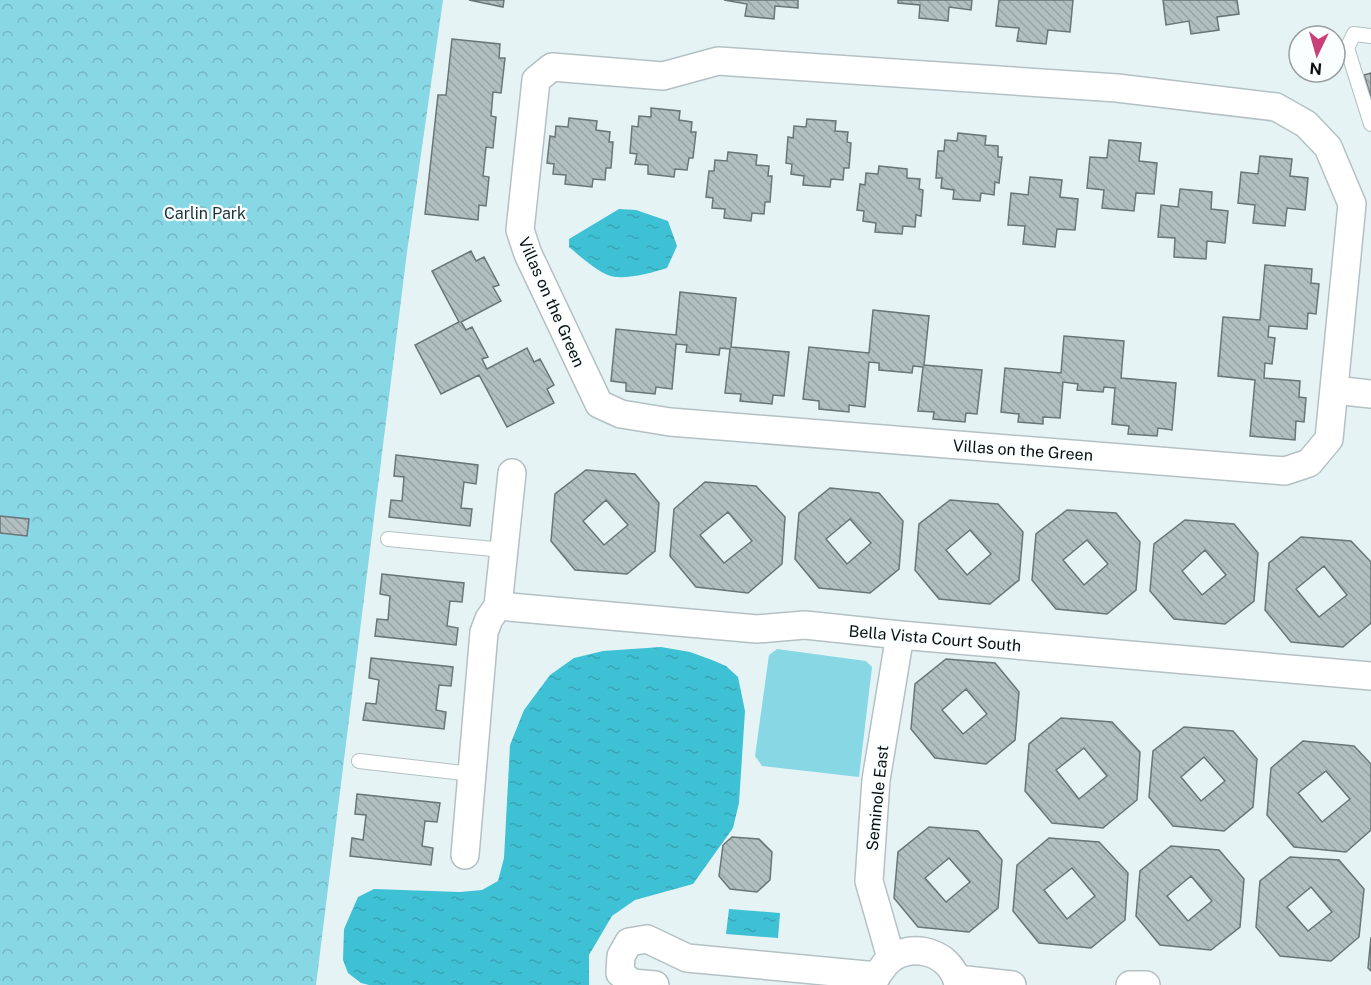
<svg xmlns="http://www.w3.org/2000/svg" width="1371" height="985" viewBox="0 0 1371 985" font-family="'Public Sans',sans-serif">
<defs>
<pattern id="park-crowns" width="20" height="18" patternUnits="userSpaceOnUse" patternTransform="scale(1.5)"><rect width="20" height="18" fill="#88d7e5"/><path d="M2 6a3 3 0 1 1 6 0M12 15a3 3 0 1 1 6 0" fill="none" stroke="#74b7c3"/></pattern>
<pattern id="water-ripples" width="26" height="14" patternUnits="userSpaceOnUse" patternTransform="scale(1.5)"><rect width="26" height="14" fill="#3fc1d5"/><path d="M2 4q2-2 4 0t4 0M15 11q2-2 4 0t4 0" fill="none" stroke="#36a5b6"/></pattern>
<pattern id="building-back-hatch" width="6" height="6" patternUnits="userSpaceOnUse" patternTransform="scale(1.5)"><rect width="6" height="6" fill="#b2bfc1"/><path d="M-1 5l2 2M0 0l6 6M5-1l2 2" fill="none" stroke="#98a3a5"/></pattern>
</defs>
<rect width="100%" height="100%" fill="#e5f3f5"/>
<!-- grass -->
<path fill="#88d7e5" d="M777 649 866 661 872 667 859 777 762 766 755 756 769 655Z"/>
<!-- park -->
<path fill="url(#park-crowns)" d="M0 0H443L407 252 316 985H0Z"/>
<!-- water -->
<path fill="url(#water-ripples)" d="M619 209 636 210 668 221 677 246 667 268C651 273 633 278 616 277 601 276 580 256 569 247V239Z
M661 647 690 652 712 660 726 666 738 677 745 711 739 803 733 828 693 884 635 900 612 916 589 955V985H369L361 983 348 973 343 960 344 929 358 897 374 889 460 892 482 890 498 881 504 858 510 745 524 710 550 675 574 658 603 651Z
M729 909 780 913 778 938 726 934Z"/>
<!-- building -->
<path fill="url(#building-back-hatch)" stroke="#697577" stroke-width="1.5" fill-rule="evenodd" d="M469 0H504L503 7Z
M724 0H798V8L775 6 774 19 745 16 747 4Z
M898 0H972L971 10 949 7 948 21 919 18 920 5 898 3Z
M999 0H1073L1070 32 1048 30 1046 44 1017 41 1019 28 996 26Z
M1163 0H1237L1239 14 1217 17 1219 30 1191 34 1189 21 1166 25Z
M452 39 500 44 499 58H505L501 93 493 92 491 116 496 117 493 148 486 147 483 176 489 177 486 206 479 205 478 220 425 214 438 95H446Z
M1371 73V97L1364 75Z
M651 108 680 111 679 120 692 122 691 132H696L693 158H689L687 170 675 169 674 177 648 174V165L635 164 637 154 630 153 632 126 638 127 639 116 651 117Z
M569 118 597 121 596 130 610 132 609 142H613L611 168H606L605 180 593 179 592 187 565 184 566 175 553 174 554 164 547 163 550 136 555 137 556 126 568 127Z
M807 119 836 121 835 131 848 132 847 142 851 143 849 168H844L843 180 831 179 830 187 803 185 804 176 791 174 792 164 786 163 788 137 793 138 794 126 806 127Z
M958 133 986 136 985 145 998 146V157H1002L999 183 995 182 994 195 981 193 980 201 953 199 954 190 941 188 942 178H936L938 151H944L945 140 957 141Z
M1109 140 1141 143 1139 161 1157 163 1154 194 1136 193 1134 211 1102 208 1104 190 1087 188 1090 157 1107 158Z
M728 152 757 155 756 165 769 166 768 176H772L770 202H765L764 214 752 213 751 221 724 218 725 209 712 208 713 198 706 197 709 171H714L715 160 727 161Z
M1260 156 1292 159 1290 176 1308 178 1305 210 1287 208 1285 226 1253 223 1255 205 1238 203 1241 172 1258 174Z
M879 166 907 169V178L920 179 919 189 923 190 921 216 916 215 915 227 903 226 902 234 875 232 876 223 863 221 864 211 857 210 860 184 865 185 866 173 878 174Z
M1030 177 1062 180 1060 197 1078 199 1075 230 1057 229 1055 247 1023 244 1025 226 1008 225 1011 193 1028 195Z
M1180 189 1212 192 1211 209 1228 211 1225 243 1207 241 1206 259 1174 257 1175 238 1158 237 1161 205 1178 207Z
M471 251 476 261 484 257 499 285 493 287 501 301 461 322 466 330 472 327 488 357 482 359 487 369 527 348 534 362 540 359 554 385 547 389 554 403 507 427 479 375 441 394 415 345 459 322 432 271Z
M1265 265 1312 269 1311 283 1319 284 1316 314 1308 313 1307 329 1269 326 1268 337 1275 338 1272 364 1265 363 1264 378 1300 381 1299 397 1306 398 1304 422 1296 421 1295 440 1250 436 1255 380 1218 376 1223 317 1260 320Z
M680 292 736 298 731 347 789 352 784 396 773 395 772 404 740 401 741 394 725 393 730 349 720 348 719 355 686 352 687 345 676 344 672 389 656 387 655 394 626 391V383L611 381 616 329 676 335Z
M873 310 929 316 924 365 982 370 977 414 966 413 965 422 933 419 934 412 918 411 923 367 913 366 912 373 879 370V363L869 362 865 407 849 405V412L819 409V401L803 399 809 347 869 353Z
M1064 336 1124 341 1121 378 1176 383 1172 430 1158 428 1157 436 1128 434 1129 426 1112 424 1115 388 1104 387 1103 392 1077 390 1078 384 1063 382 1060 418 1043 417V424L1018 422 1019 414 1001 412 1005 368 1061 373Z
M396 455 478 465 476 484 464 482 461 508 472 509 470 526 389 517 391 500 402 501 404 477 394 476Z
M586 470 635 474 659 503 655 551 627 574 575 570 551 541 555 494ZM606 500 628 525 604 545 583 521Z
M705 482 756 486 785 517 782 564 748 593 696 587 670 556 674 509ZM728 512 752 541 724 563 700 535Z
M830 488 879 493 903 521 899 569 870 593 819 588 795 559 799 513ZM850 519 871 543 847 564 826 539Z
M950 500 998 504 1023 532 1019 580 990 604 939 599 915 570 919 524ZM970 530 991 554 967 575 946 550Z
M1067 510 1116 513 1140 542 1136 590 1107 614 1056 609 1032 580 1036 534ZM1087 540 1108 564 1084 585 1063 560Z
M0 516 29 519 27 536 0 533Z
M1185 520 1234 524 1258 553 1254 601 1225 624 1174 619 1150 591 1154 544ZM1205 550 1226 575 1202 595 1182 571Z
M1301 537 1351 541 1371 562V623L1343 647 1291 642 1265 610 1269 563ZM1324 566 1347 595 1319 617 1296 589Z
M382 574 464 583 462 602 450 601 447 626 458 628 456 645 375 636 377 619 388 620 390 596 380 594Z
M371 658 453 667 451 686 439 685 436 710 446 712 444 729 363 720 366 703 376 704 379 680 369 678Z
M946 659 995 663 1019 692 1015 740 986 764 935 758 911 729 915 684ZM966 689 987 714 963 734 942 710Z
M1061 718 1112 722 1140 752 1137 800 1103 828 1052 823 1025 791 1029 744ZM1084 748 1107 776 1079 799 1056 770Z
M1184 727 1233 731 1257 759 1253 807 1224 831 1173 826 1149 797 1153 751ZM1204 757 1225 781 1201 801 1181 777Z
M1303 741 1354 746 1371 764V830L1346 852 1294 847 1267 815 1271 768ZM1326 771 1350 799 1322 822 1298 793Z
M357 794 440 803 437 822 425 821 422 846 433 848 431 865 350 856 352 838 363 840 366 815 355 814Z
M929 827 978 831 1002 860 998 908 969 932 918 927 894 898 898 852ZM949 858 970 882 946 902 925 878Z
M732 837 759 839 772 852 770 880 757 892 730 889 719 876 723 845Z
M1049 838 1099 842 1128 873 1125 920 1091 948 1039 943 1013 911 1017 865ZM1072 868 1095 896 1067 919 1044 890Z
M1171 846 1219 850 1244 879 1240 927 1211 950 1160 945 1136 916 1140 871ZM1191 876 1212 901 1188 921 1167 896Z
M1290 857 1339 860 1364 889 1359 937 1331 961 1280 956 1256 927 1260 881ZM1311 887 1332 912 1308 931 1287 907Z
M1371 937V971L1368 968Z"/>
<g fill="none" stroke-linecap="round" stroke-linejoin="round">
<defs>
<path id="service" d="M1371 36 1354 34 1347 48 1371 124
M388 539 504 550
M359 761 472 774"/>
<path id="minor" d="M718 61 1117 88 1276 107 1306 124 1328 147 1352 204 1329 439 1309 463 1285 471 670 422 621 414 599 404 528 254 520 230 536 80 552 67 663 76Z
M1335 390 1371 394
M498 606 757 629 805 625 900 635 1371 676
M465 855 484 632 489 619 498 606 512 473
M891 958 869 881 876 780 900 635
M881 970C900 938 952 948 958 985
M957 979 1012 985
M655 985 632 983 620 973 621 956 629 942 647 939 687 958 877 976
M1130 985H1146"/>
</defs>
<!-- service casing -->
<use href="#service" stroke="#b4c1c4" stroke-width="16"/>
<!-- minor casing -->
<use href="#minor" stroke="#b4c1c4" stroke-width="30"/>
<!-- service -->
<use href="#service" stroke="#fff" stroke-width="14"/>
<!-- minor -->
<use href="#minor" stroke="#fff" stroke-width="27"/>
</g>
<g text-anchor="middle" stroke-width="4.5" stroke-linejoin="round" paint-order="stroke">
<!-- park labels -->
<g font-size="16" fill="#1e3438" stroke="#f9feff">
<text x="205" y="219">Carlin Park</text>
</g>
<!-- street labels -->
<g font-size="16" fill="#0a0f0f" stroke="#f9feff">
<text transform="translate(552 302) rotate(66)" y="6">Villas on the Green</text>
<text transform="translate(1023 450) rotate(4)" y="6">Villas on the Green</text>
<text transform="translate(935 638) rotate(5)" y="6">Bella Vista Court South</text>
<text transform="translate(877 798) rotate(-84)" y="6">Seminole East</text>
</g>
</g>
<!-- north arrow -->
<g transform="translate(1317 54) rotate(185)"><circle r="28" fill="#f9feff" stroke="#999e9f" stroke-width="1.5"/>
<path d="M0-4.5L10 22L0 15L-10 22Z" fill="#c93f77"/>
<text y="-9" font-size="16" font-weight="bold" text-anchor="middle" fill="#0a0f0f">N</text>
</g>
</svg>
